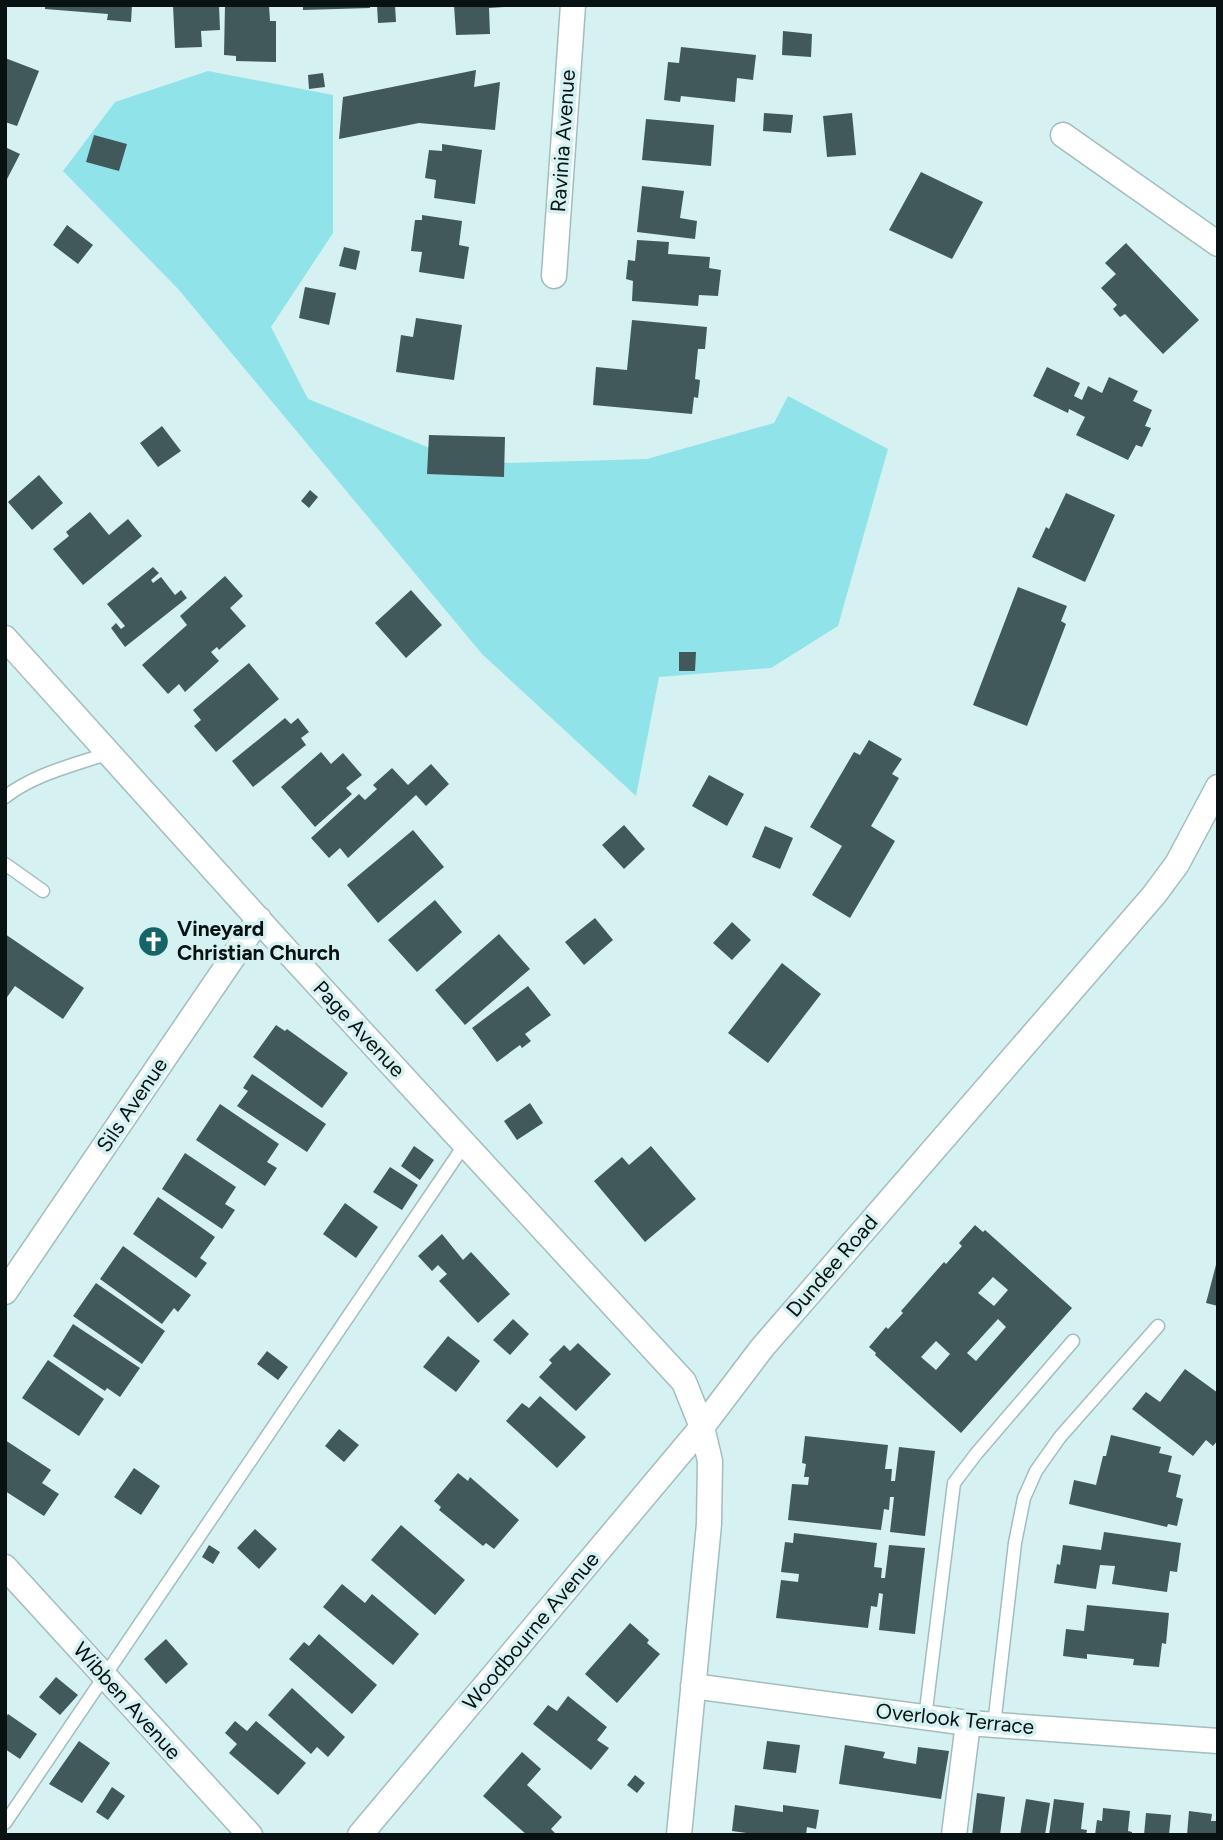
<svg xmlns="http://www.w3.org/2000/svg" width="1223" height="1840" viewBox="0 0 1223 1840" font-family="Figtree,sans-serif">
<rect width="100%" height="100%" fill="#d5f1f2"/>
<!-- green -->
<path fill="#90e4e9" d="M208 71 333 95V233L271 327 308 399 470 464 647 459 774 423 788 396 888 449 838 626 771 668 659 677 636 796 482 654 179 290 63 171 115 102Z"/>
<!-- building -->
<path fill="#42595b" fill-rule="evenodd" d="M45 5H132L131 22 107 20 108 14 45 9Z
M173 5H219L220 30 201 31 202 47 175 48Z
M225 5H269L270 21H276V62L236 61V56L224 55Z
M303 5H370V8L303 10Z
M377 5H395L396 22 378 23Z
M454 5H504V7L489 8 490 34 456 35Z
M783 31 812 34 811 57 782 55Z
M681 47 756 55 753 80 737 78 735 102 681 96 680 102 664 100 668 62 679 63Z
M5 58 39 71 17 126 5 122Z
M476 70 474 87 500 82 495 130 419 123 339 139 343 97Z
M323 73 325 87 309 89 308 75Z
M764 113 793 115 791 133 763 131Z
M852 113 856 155 827 157 823 116Z
M646 119 714 125 711 166 642 160Z
M94 135 127 144 119 171 86 162Z
M442 144 482 150 475 204 434 198 436 180 425 178 429 150 442 151Z
M5 147 20 154 5 183Z
M921 172 983 202 952 259 889 230Z
M642 186 684 191 680 218 697 221 695 239 637 232Z
M422 215 462 221 459 245 469 247 464 279 419 272 422 252 411 251 415 220H422Z
M67 225 93 245 78 264 53 245Z
M637 240 669 242 668 254 710 257 709 268 721 270 718 296 699 295 698 306 632 301 633 281 626 279 628 260 635 261Z
M1126 243 1199 320 1163 354 1125 314 1120 317 1113 309 1117 305 1101 288 1116 274 1105 263Z
M344 247 360 251 356 270 339 266Z
M305 287 336 293 329 325 299 318Z
M416 318 462 325 454 380 396 372 401 335 413 337Z
M632 320 707 327 705 349H698L695 379 700 380 698 398 694 397 692 414 593 405 596 367 627 370Z
M1047 367 1080 383 1074 396 1082 400 1088 386 1102 393 1109 377 1138 391 1133 401 1152 410 1145 426 1151 428 1142 447 1136 445 1128 460 1076 435 1085 417 1069 409 1068 413 1033 396Z
M162 426 181 451 158 467 140 443Z
M429 435 505 437 504 477 427 474Z
M39 475 63 503 32 530 8 502Z
M310 490 318 497 309 508 301 501Z
M1066 493 1115 515 1085 582 1032 557 1046 527 1049 529Z
M90 512 109 535 128 519 142 536 83 585 53 549 69 536 66 532Z
M153 567 159 573 151 580 153 583 161 577 175 595 181 590 187 598 125 647 111 628 116 623 121 629 125 626 107 604Z
M225 576 243 596 230 608 246 626 219 650 217 647 211 652 219 661 185 692 179 684 168 694 142 665 187 625 180 616Z
M1018 587 1067 606 1061 621 1066 624 1027 726 973 705Z
M411 590 442 625 406 658 375 623Z
M679 652H696L695 671H679Z
M249 663 279 699 216 752 194 726 201 720 193 710Z
M285 718 291 724 298 718 309 732 301 738 306 745 253 787 232 761Z
M869 740 902 759 892 774 899 778 871 826 895 841 850 918 812 895 842 846 810 827 854 752 860 755Z
M321 752 331 764 343 753 362 775 346 788 352 794 315 827 281 787Z
M431 764 449 784 426 806 416 795 348 858 340 848 329 858 311 838 359 794 365 800 377 789 373 785 392 768 408 785Z
M709 775 744 794 727 826 692 806Z
M624 825 645 849 624 869 602 845Z
M765 826 793 838 780 869 752 857Z
M413 830 444 867 378 923 347 885Z
M435 900 462 932 417 972 388 940Z
M595 918 613 940 584 965 565 942Z
M732 922 751 940 732 960 713 943Z
M5 934 84 988 63 1019 15 986 5 1000Z
M499 934 530 969 465 1025 435 990Z
M782 963 821 994 768 1063 728 1033Z
M528 986 551 1015 525 1034 531 1041 522 1048 520 1045 497 1062 472 1028Z
M276 1025 285 1031 287 1029 348 1073 322 1108 253 1057Z
M252 1074 326 1124 307 1152 237 1106 248 1091 243 1088Z
M530 1103 543 1123 517 1140 504 1121Z
M220 1104 279 1144 267 1162 277 1168 265 1186 196 1140Z
M414 1146 434 1160 420 1180 401 1166Z
M651 1146 696 1199 645 1242 594 1181 622 1157 629 1165Z
M185 1153 236 1187 225 1204 235 1210 222 1229 162 1189Z
M390 1167 418 1185 402 1210 373 1192Z
M158 1197 215 1237 200 1258 207 1263 196 1278 133 1234Z
M345 1203 378 1227 356 1258 323 1234Z
M975 1225 983 1232 985 1230 1072 1308 961 1433 875 1355 876 1353 869 1347 886 1327 888 1329 903 1313 901 1311 944 1262 946 1264 962 1246 959 1243ZM993 1277 1008 1290 994 1306 978 1293ZM998 1319 1006 1327 976 1361 967 1353ZM936 1341 950 1354 936 1370 921 1357Z
M442 1234 463 1260 471 1252 510 1294 478 1323 439 1281 447 1274 438 1265 432 1271 418 1256Z
M123 1246 191 1295 178 1312 174 1308 162 1324 100 1279Z
M1217 1261H1218V1306L1206 1303Z
M96 1283 165 1331 142 1364 73 1316Z
M513 1319 529 1334 510 1355 493 1340Z
M73 1324 140 1368 120 1397 107 1388 105 1391 53 1356Z
M448 1336 480 1361 456 1392 423 1367Z
M578 1343 611 1374 576 1411 539 1377 552 1363 549 1360 564 1345 570 1351Z
M267 1351 288 1367 278 1380 257 1364Z
M48 1360 104 1399 79 1436 22 1398Z
M1185 1369 1218 1393V1440L1213 1446 1206 1440 1193 1456 1132 1409 1146 1392 1160 1402Z
M540 1396 586 1437 557 1468 506 1421 522 1403 529 1408Z
M339 1429 359 1445 344 1462 325 1446Z
M1111 1435 1161 1447 1159 1453 1172 1456 1168 1472 1181 1475 1176 1497 1183 1499 1177 1526 1168 1524 1167 1527 1069 1504 1074 1480 1096 1485 1103 1456H1106Z
M805 1436 888 1445 885 1469H892L891 1481H895L899 1447 935 1451 925 1536 890 1532 894 1497H890L889 1510 884 1509 881 1530 788 1520 792 1484 808 1485 809 1477H804L806 1464 802 1463Z
M5 1440 51 1470 42 1483 59 1494 44 1516 5 1491Z
M134 1468 160 1486 141 1515 114 1497Z
M458 1473 468 1481 470 1477 519 1520 494 1549 486 1543 483 1546 439 1510 441 1507 434 1501Z
M401 1525 465 1580 435 1615 371 1560Z
M255 1529 277 1549 259 1569 237 1548Z
M1104 1532 1181 1543 1177 1572 1170 1571 1167 1592 1112 1584 1115 1566 1100 1565 1096 1589 1054 1583 1057 1564 1060 1565 1063 1545 1101 1550Z
M794 1533 877 1543 874 1567 882 1568 881 1578H885L889 1545 925 1548 915 1634 879 1630 883 1594 879 1593 877 1607 871 1606 868 1628 776 1618 781 1580 798 1582 799 1574 781 1572 785 1542 793 1543Z
M209 1545 220 1552 213 1564 202 1557Z
M342 1584 365 1603 372 1594 419 1634 393 1665 323 1607Z
M1087 1605 1169 1613 1166 1644 1162 1643 1159 1667 1133 1665 1134 1659 1087 1654V1659L1063 1656 1066 1629 1084 1631Z
M630 1623 649 1640 647 1643 660 1654 617 1703 585 1674Z
M319 1634 377 1685 352 1714 289 1659 304 1642 309 1646Z
M166 1639 188 1664 166 1684 144 1659Z
M56 1677 78 1695 60 1715 39 1697Z
M292 1688 345 1737 328 1757 317 1747 311 1754 268 1715Z
M568 1696 607 1727 597 1740 609 1748 591 1770 533 1724 548 1705 557 1711Z
M8 1714 37 1734 20 1759 5 1749V1719Z
M235 1721 247 1731 256 1721 306 1763 278 1795 229 1753 237 1744 225 1733Z
M79 1741 110 1763 82 1803 49 1784Z
M767 1741 800 1745 796 1773 763 1769Z
M845 1745 885 1752 883 1758 916 1764 918 1747 949 1751 941 1799 839 1784Z
M522 1752 541 1769 527 1785 562 1817 551 1829 557 1835H527L483 1796Z
M635 1775 645 1783 637 1793 627 1785Z
M112 1787 125 1796 108 1820 96 1812Z
M977 1793 1005 1797 1000 1835H972Z
M1026 1799 1050 1803 1045 1835H1020Z
M1054 1799 1084 1803 1081 1829 1087 1830 1086 1835H1049Z
M735 1805 783 1812V1805L819 1810 816 1829 807 1827 806 1835H761L732 1831Z
M1103 1808 1130 1811 1128 1831 1132 1832V1835H1095L1097 1820 1102 1821Z
M1189 1811 1212 1814 1211 1821H1218V1835H1187Z
M1146 1813 1171 1815 1169 1835H1144Z"/>
<g fill="none" stroke-linecap="round" stroke-linejoin="round">
<defs>
<path id="service" d="M5 797C34 774 74 765 109 753
M5 864 43 891
M925 1718 954 1483 976 1454 1073 1341
M994 1725 1015 1543 1024 1498 1036 1471 1060 1437 1158 1326
M5 1823 465 1144"/>
<path id="minor" d="M1063 135 1218 244
M554 276 573 5
M5 638 287 951 684 1382 702 1427 360 1835
M5 1292 259 919
M5 1567 250 1835
M693 1686 968 1723 1218 1741
M679 1835 709 1524 710 1461 702 1427 762 1348 1154 895 1177 864 1218 787
M954 1835 968 1723"/>
</defs>
<!-- service casing -->
<use href="#service" stroke="#a2bdbe" stroke-width="15"/>
<!-- minor casing -->
<use href="#minor" stroke="#a2bdbe" stroke-width="27"/>
<!-- service -->
<use href="#service" stroke="#fff" stroke-width="12"/>
<!-- minor -->
<use href="#minor" stroke="#fff" stroke-width="24"/>
</g>
<!-- icons -->
<defs>
<symbol id="church-disc" viewBox="-11 -11 22 22"><circle r="9.5" fill="#146468" stroke="#d5f1f2"/><path d="M-1.2-6h2.4v3.5h3.3v2.4h-3.3V6h-2.4V-.1h-3.3v-2.4h3.3Z" fill="#fff"/></symbol>
</defs>
<g fill-rule="evenodd">
<use href="#church-disc" x="136" y="924" width="35" height="35"/>
</g>
<g text-anchor="middle" stroke-width="7" stroke-linejoin="round" paint-order="stroke">
<!-- street labels -->
<g font-size="21" fill="#081212" stroke="#d5f1f2">
<text transform="translate(563 141) rotate(-86)" y="7">Ravinia Avenue</text>
<text transform="translate(359 1029) rotate(47)" y="7">Page Avenue</text>
<text transform="translate(132 1105) rotate(-56)" y="7">Sils Avenue</text>
<text transform="translate(832 1266) rotate(-49)" y="7">Dundee Road</text>
<text transform="translate(531 1631) rotate(-50)" y="7">Woodbourne Avenue</text>
<text transform="translate(127 1701) rotate(48)" y="7">Wibben Avenue</text>
<text transform="translate(955 1719) rotate(6)" y="7">Overlook Terrace</text>
</g>
<!-- poi labels -->
<g font-size="21" font-weight="bold" fill="#081212" stroke="#d5f1f2" text-anchor="start">
<text x="177" y="936">Vineyard<tspan x="177" dy="24">Christian Church</tspan></text>
</g>
</g>
<!-- border -->
<rect width="1223" height="1840" fill="none" stroke="#081212" stroke-width="14"/>
</svg>
